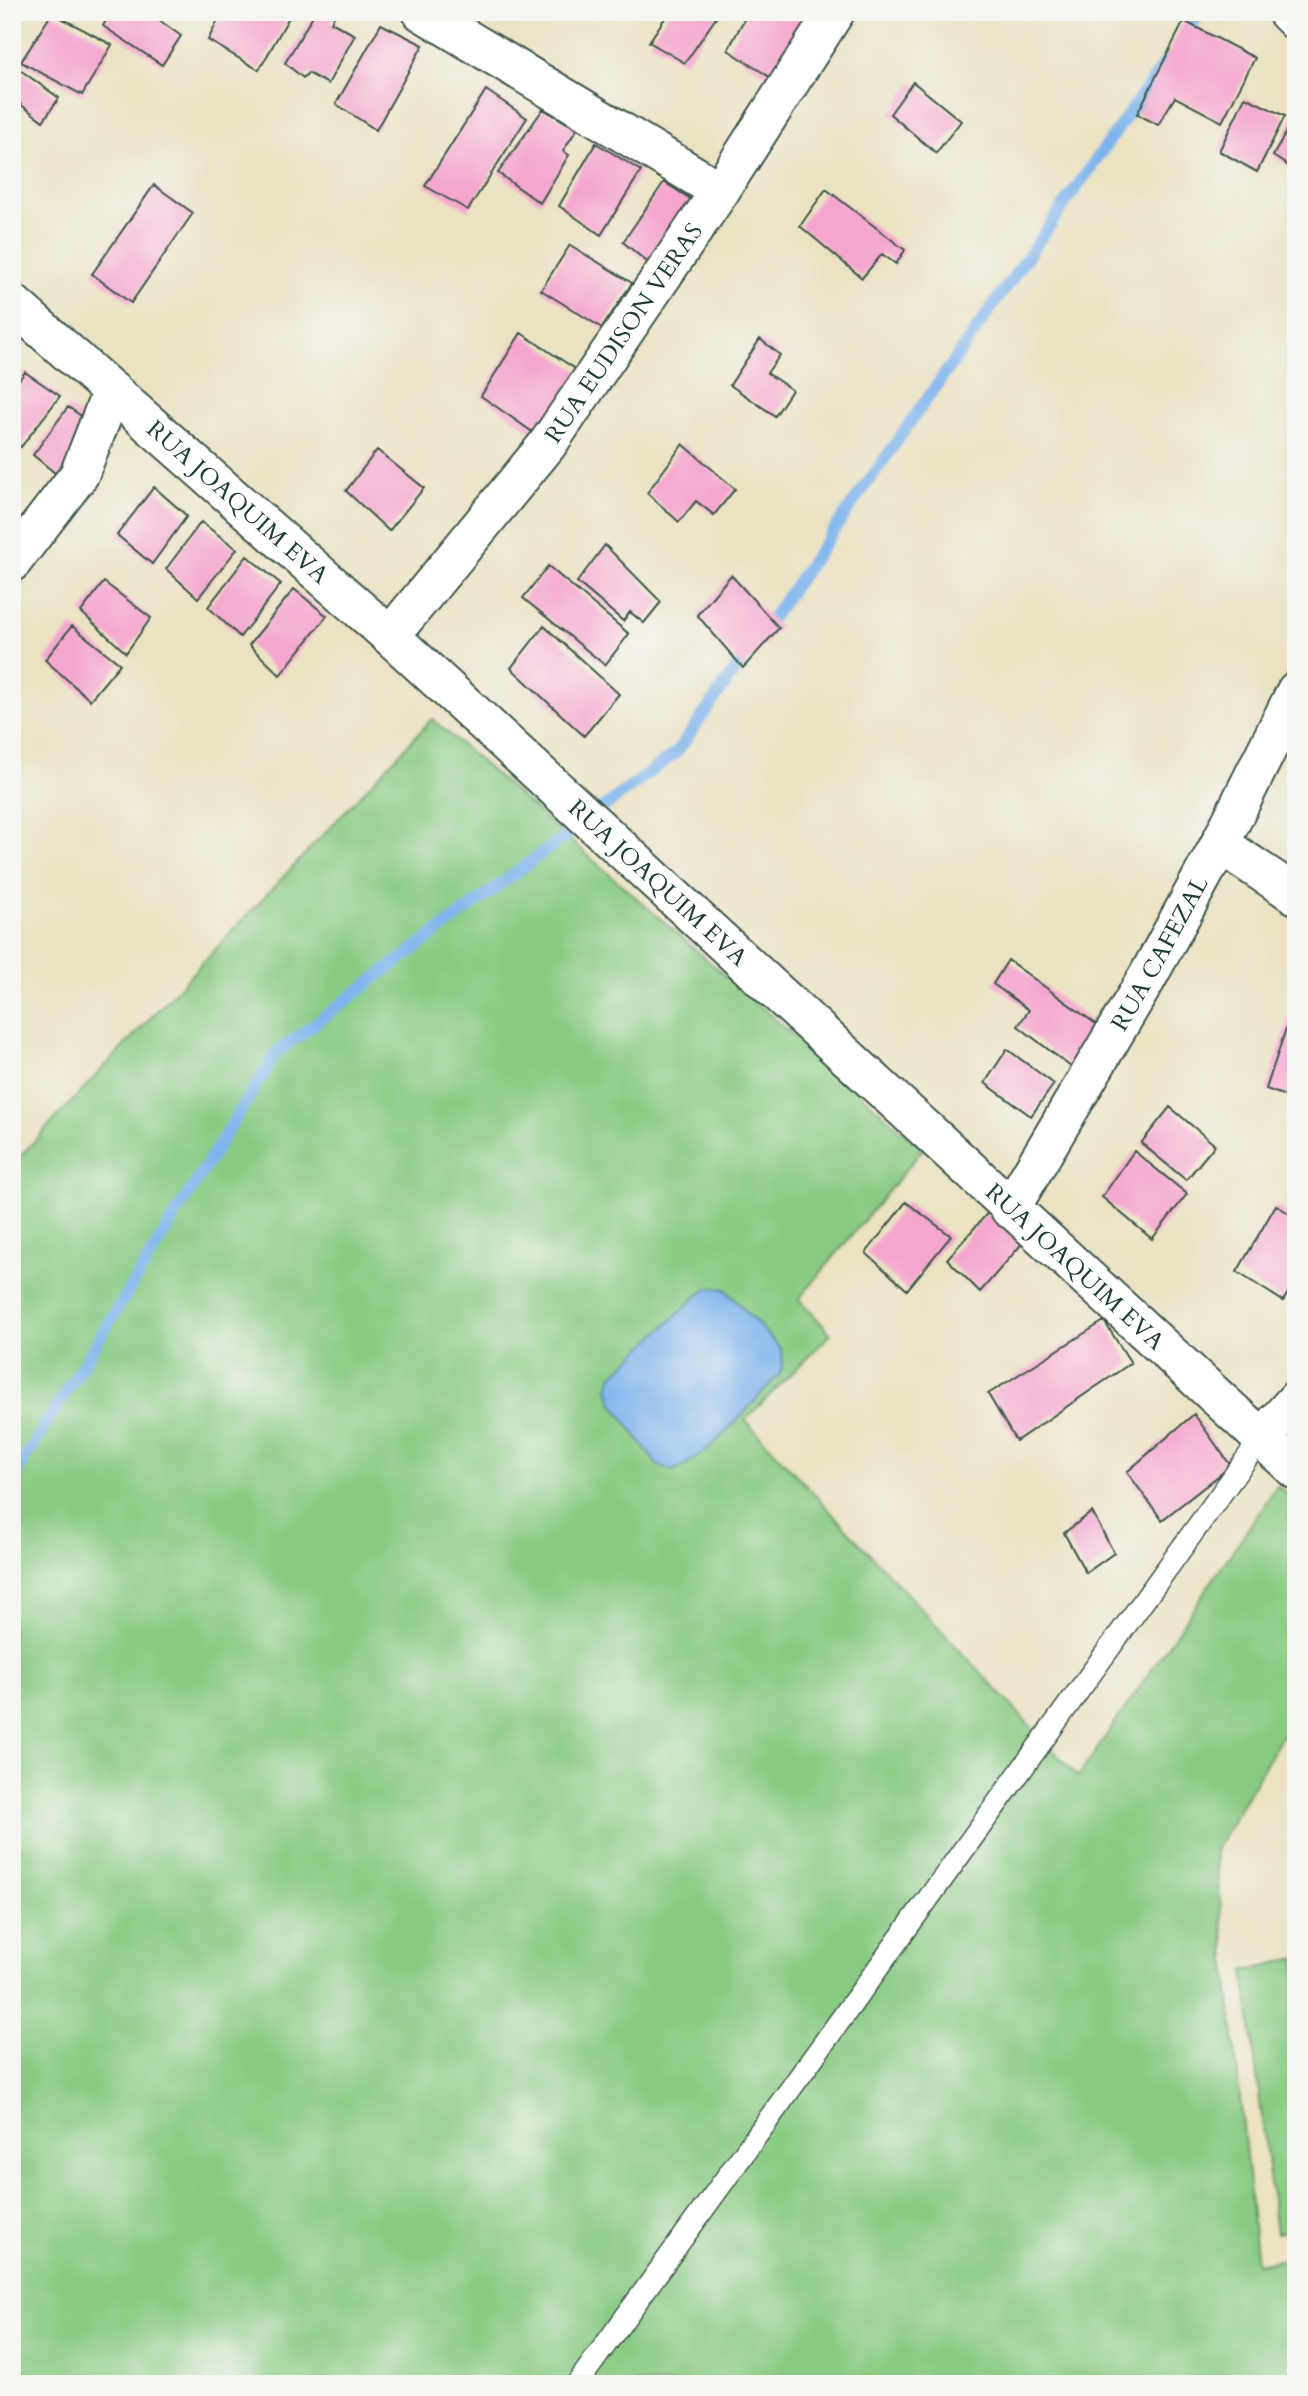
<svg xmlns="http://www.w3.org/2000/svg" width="1308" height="2396" viewBox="0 0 1308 2396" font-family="Cardo,serif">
<rect width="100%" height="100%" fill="#f6f6f2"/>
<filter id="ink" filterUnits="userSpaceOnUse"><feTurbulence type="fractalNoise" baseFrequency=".0143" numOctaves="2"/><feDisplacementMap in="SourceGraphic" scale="14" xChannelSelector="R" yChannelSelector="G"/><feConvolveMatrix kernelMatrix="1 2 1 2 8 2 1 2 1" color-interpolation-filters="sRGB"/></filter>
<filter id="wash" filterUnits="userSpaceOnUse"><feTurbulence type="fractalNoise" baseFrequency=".00686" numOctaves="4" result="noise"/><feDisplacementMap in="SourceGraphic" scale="28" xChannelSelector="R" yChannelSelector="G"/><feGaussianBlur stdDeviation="1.57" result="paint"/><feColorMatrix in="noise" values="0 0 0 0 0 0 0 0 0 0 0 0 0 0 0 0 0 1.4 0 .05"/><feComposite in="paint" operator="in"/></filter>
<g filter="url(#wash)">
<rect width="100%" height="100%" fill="#ebe2c2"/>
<!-- green -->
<path fill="#88ca82" stroke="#54845b" stroke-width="2" d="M432 719 923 1149 799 1299 831 1334 745 1420 1078 1777 1277 1486 1296 1501V1712L1215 1851 1257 2264 1296 2257V2384H12V1165Z
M1296 1958V2229L1276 2233 1244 1971Z"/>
<!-- water -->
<path fill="#7eb4ed" stroke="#4e7890" stroke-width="2" d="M710 1288 725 1289 781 1349 783 1362 780 1374C748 1406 715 1453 673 1471L657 1465 612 1402 608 1388 613 1375 698 1295Z"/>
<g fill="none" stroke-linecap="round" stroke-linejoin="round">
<!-- stream -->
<path stroke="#7eb4ed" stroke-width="12" d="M1183 38 1201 12
M762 632 1166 61
M12 1479 276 1053 677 752 748 652"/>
</g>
<g id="blocks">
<!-- building -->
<path fill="#f5a7cf" d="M111 12H148L181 36 162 65 103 26Z
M222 12H292L259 70 208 40Z
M315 12H337L331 22 355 35 328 84 308 73 303 78 285 63Z
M669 12H720L685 63 649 42Z
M748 12H815L776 81 728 50Z
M52 13 112 45 82 95 21 62Z
M1184 21 1255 58 1222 122 1175 97 1158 125 1137 114Z
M381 24 423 45 376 130 336 104Z
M16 67 59 98 43 121 12 98V73Z
M913 82 961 121 936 153 890 114Z
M486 90 527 118 468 210 425 186Z
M1245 97 1285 116 1257 172 1219 151Z
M543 109 577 129 563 151 569 155 540 203 498 173Z
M1296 114V171L1273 156Z
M596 143 641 171 601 235 559 206Z
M664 182 703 207 658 271 623 242Z
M154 185 193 213 131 303 92 274Z
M826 189 905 250 896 264 882 254 862 278 800 226Z
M570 245 632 283 602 328 541 290Z
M521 333 586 376 541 438 481 396Z
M760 339 780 355 767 373 792 390 775 416 730 385Z
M25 372 60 396 21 447 12 440V389Z
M68 407 96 426 60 477 33 455Z
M683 444 735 489 714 515 696 501 679 522 647 493Z
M377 450 424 488 389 531 346 491Z
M154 487 187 516 152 564 117 535Z
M201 522 237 549 198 598 166 569Z
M605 545 661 602 644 623 630 612 623 621 577 582Z
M247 556 281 584 240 637 208 607Z
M548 566 629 634 605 665 523 598Z
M731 575 779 628 743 668 697 615Z
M104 582 151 618 126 653 81 612Z
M294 589 327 616 280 675 249 645Z
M72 626 120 664 90 700 45 660Z
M544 626 619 694 584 736 511 668Z
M1008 960 1100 1027 1071 1067 1018 1026 1029 1010 993 984Z
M1295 1001H1296V1100L1266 1089Z
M1007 1049 1054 1084 1031 1116 985 1083Z
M1170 1107 1215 1145 1186 1180 1141 1143Z
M1134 1151 1187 1194 1152 1239 1102 1197Z
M906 1202 951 1236 907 1290 866 1253Z
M1276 1205 1296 1218V1280L1283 1301 1237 1272Z
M992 1208 1027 1238 980 1292 947 1259Z
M1104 1321 1131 1363 1016 1441 988 1394Z
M1194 1414 1231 1466 1162 1520 1127 1472Z
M1092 1512 1114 1553 1086 1573 1064 1533Z"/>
</g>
</g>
<g filter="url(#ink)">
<use href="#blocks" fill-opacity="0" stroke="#3e5649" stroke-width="2"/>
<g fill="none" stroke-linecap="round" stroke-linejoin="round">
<defs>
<path id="lane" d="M577 2384 1260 1440"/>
<g id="street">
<path d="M422 12 720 191"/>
<path id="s1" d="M12 303 390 636 1296 1470"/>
<path d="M12 562 79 475 112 391"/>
<path id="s2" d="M390 636 547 445 720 191 835 12"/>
<path d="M1220 844 1296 895"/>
<path id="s3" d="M1010 1209 1147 978 1220 844 1296 691"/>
<path d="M1260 1440 1296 1400"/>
</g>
<path id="secondary" d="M1287 12 1296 21"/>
</defs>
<!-- lane casing -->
<use href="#lane" stroke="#3e5649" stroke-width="24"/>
<!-- street casing -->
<use href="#street" stroke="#3e5649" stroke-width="42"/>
<!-- secondary casing -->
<use href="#secondary" stroke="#3e5649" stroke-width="42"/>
<!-- lane -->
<use href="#lane" stroke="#fff" stroke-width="21"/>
<!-- street -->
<use href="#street" stroke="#fff" stroke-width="38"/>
<!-- secondary -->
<use href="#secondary" stroke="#fff" stroke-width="38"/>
</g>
</g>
<g text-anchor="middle" stroke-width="5" stroke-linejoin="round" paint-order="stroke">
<!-- street labels -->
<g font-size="24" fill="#1f3d34" stroke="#f6f6f2">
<text dy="8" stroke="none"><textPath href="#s2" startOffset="383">RUA EUDISON VERAS</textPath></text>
<text dy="8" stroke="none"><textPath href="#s1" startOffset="301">RUA JOAQUIM EVA</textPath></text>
<text dy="8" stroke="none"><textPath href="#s1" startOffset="868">RUA JOAQUIM EVA</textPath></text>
<text dy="8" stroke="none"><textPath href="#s3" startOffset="296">RUA CAFEZAL</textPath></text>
<text dy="8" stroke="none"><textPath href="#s1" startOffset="1435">RUA JOAQUIM EVA</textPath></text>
</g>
</g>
<!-- margin -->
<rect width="1308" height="2396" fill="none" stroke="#f6f6f2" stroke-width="42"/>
</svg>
